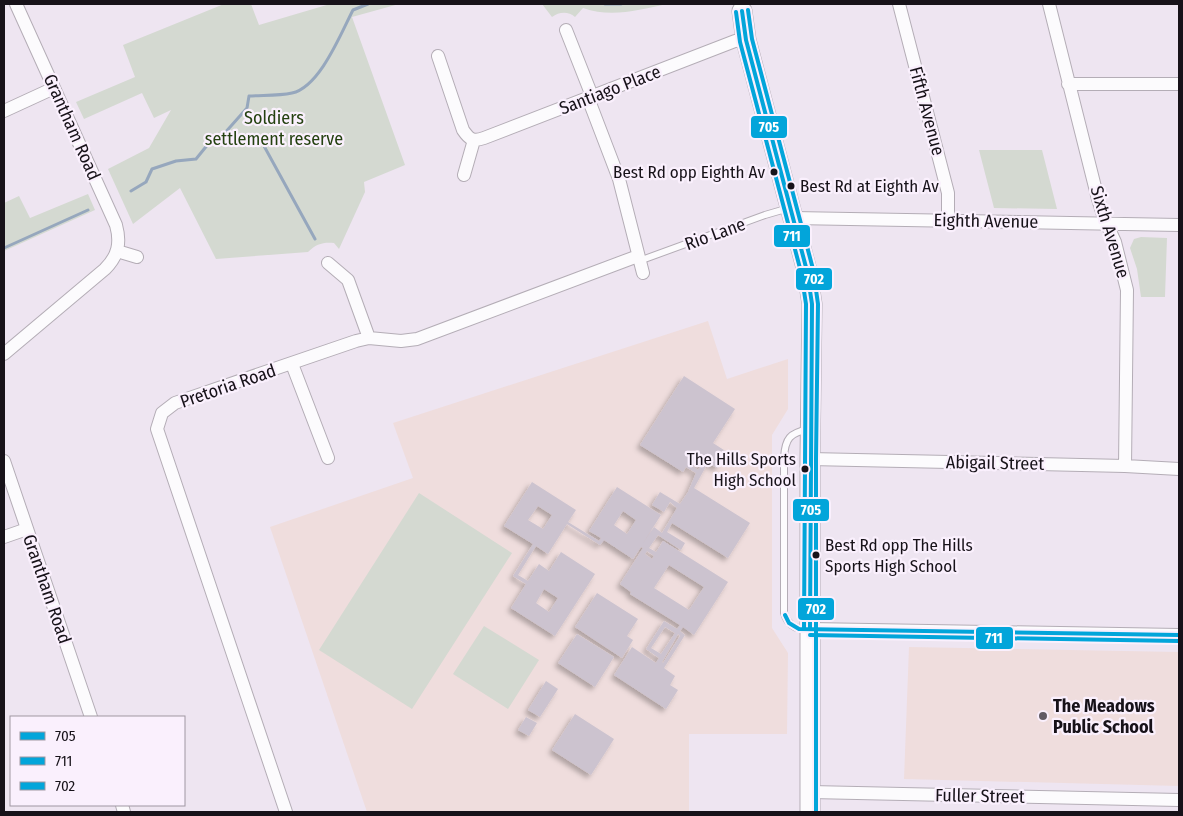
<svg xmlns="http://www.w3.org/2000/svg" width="1183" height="816" viewBox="0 0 1183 816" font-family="'Fira Sans Condensed',sans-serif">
<defs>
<filter id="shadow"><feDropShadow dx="-3.5" dy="3.5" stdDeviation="2.5" flood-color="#0004"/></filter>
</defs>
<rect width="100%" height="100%" fill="#eee5f1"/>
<!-- education -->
<path fill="#efdddd" d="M708 321 727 379 788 359V409L772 435V628L788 653 787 734H689V812H367L270 527 413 478 393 423Z
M909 647 1179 652V786L904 779Z"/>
<!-- green -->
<path fill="#d4d9d1" d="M224 4H251L259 25 330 4H399L352 17 405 165 364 182 365 192 339 249 334 243C323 242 316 244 308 252L216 259 180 188 133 224 108 169 149 148 171 110 154 118 142 93 84 119 76 102 135 77 123 45Z
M542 4H667C639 10 611 18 583 8L575 17C568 11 559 12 552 17Z
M979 150H1042L1057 209 994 208Z
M88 194 95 210 4 251V203L19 196 30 218Z
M1141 237 1167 238 1165 297H1141L1137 269 1130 248 1134 239Z
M419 493 512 553 412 709 319 650Z
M484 626 539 660 508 709 453 674Z"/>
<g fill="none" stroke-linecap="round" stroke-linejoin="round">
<!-- stream -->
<path stroke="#96a7bd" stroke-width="3" d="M605 4H621
M264 146 315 239
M131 191 146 182 152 169 176 161 196 159 209 143 223 135 247 108 249 96C263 95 278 96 292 93 320 87 341 33 353 10L368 4
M4 248 88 210"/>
</g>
<!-- building -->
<path fill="#ccc3cf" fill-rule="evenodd" filter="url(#shadow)" d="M684 376 735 409 713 443 727 452 717 468 708 463 694 488 750 523 728 558 672 523 667 532 685 543 681 550 658 535 649 548 656 552 663 541 728 582 694 635 683 627 680 631 685 635 664 668 675 676 670 685 678 690 666 709 614 675 632 647 656 663 659 658 646 649 664 621 677 629 680 625 630 594 631 592 620 584 643 548 641 547 633 559 604 540 600 545 567 524 548 554 536 546 518 575 528 581 539 564 549 571 561 552 595 574 555 636 511 608 526 584 513 576 533 544 504 526 532 482 576 510 568 522 599 541 601 538 589 531 617 487 661 515 643 543 654 527 662 533 677 508 670 502 664 512 652 505 660 492 680 504 688 492 696 473 686 467 683 472 640 445ZM703 460 704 461 698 470 688 463 689 462 698 467ZM538 506 552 515 543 529 528 520ZM623 511 636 520 627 534 614 525ZM647 551 654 556 652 559 645 554ZM669 565 704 587 689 610 654 588ZM544 589 558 598 549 612 536 603ZM665 627 675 633 661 654 651 648ZM678 634 680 636 663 663 662 662Z
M597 593 638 619 627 636 633 640 622 658 575 627Z
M577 634 614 657 595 687 558 663Z
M546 681 558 689 540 717 528 710Z
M575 714 614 739 591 775 552 750Z
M526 717 537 723 529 736 518 730Z"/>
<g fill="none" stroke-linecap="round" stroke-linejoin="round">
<defs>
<path id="lane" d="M639 261 765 215 789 208
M809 629C797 630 788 626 784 613V458C785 438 790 433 809 429"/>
<path id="street" d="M899 4 948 193V220
M1049 4 1098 199 1104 218 1115 242 1127 290 1125 466
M566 30 592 96
M438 56 463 130C469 139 473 142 484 138L735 41 746 40
M1068 84H1179
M588 98 619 179 643 273
M4 111 54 88
M464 175 474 140
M794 218 1179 225
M117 251 137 257
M328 263 348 280 369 338
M4 354 105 269C118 256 121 243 116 225L16 4
M292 364 328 458
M810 459 1125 466 1179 469
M4 461 91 717
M4 537 27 529
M810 629 1179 635
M811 792 1179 800
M122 805 124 812
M286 812 157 429 162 413 175 403 356 341 369 338 401 341 417 339 638 256"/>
<path id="secondary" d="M742 11 746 40 807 271 812 304 810 459V812"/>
</defs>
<!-- lane casing -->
<use href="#lane" stroke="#b4adb6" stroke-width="8"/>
<!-- street casing -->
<use href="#street" stroke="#b4adb6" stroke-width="14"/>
<!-- secondary casing -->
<use href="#secondary" stroke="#b4adb6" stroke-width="21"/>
<!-- lane -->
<use href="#lane" stroke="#fcfbfd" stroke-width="6"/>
<!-- street -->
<use href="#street" stroke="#fcfbfd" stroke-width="12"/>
<!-- secondary -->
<use href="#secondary" stroke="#fcfbfd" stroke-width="19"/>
<defs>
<path id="bus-1" d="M742 11 746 40 807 271 812 304 810 629
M785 615 789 623 799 629 1179 635"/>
<path id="bus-2" d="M736 12 740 42 801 272 806 304 804 629
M810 635 1179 641"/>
<path id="bus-3" d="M748 10 752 39 813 269 818 304 816 459V812"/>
</defs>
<!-- bus-1 casing -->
<use href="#bus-1" stroke="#faf0fd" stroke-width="8"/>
<!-- bus-2 casing -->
<use href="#bus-2" stroke="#faf0fd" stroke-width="8"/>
<!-- bus-3 casing -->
<use href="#bus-3" stroke="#faf0fd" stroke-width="8"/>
<!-- bus-1 -->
<use href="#bus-1" stroke="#02a5da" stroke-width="4"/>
<!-- bus-2 -->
<use href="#bus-2" stroke="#02a5da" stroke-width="4"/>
<!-- bus-3 -->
<use href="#bus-3" stroke="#02a5da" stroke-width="4"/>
</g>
<!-- markers -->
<g fill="#171219" stroke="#faf0fd" stroke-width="2">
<circle cx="774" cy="172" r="4.5"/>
<circle cx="791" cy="186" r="4.5"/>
<circle cx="805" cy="469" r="4.5"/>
<circle cx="816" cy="555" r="4.5"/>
</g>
<circle fill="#625c65" stroke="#faf0fd" stroke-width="2" cx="1043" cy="716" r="5"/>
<g text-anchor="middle" stroke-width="4.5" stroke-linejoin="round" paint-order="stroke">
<!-- bus labels -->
<g font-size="17" fill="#171219" stroke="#faf0fd" text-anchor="end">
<text x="765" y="178">Best Rd opp Eighth Av</text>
<text x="800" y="192" text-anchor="start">Best Rd at Eighth Av</text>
<text x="796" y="465">The Hills Sports<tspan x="796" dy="21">High School</tspan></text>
<text x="825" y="551" text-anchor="start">Best Rd opp The Hills<tspan x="825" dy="21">Sports High School</tspan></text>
</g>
<!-- street labels -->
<g font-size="18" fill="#171219" stroke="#faf0fd">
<text transform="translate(610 90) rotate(-21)" y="6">Santiago Place</text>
<text transform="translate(927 111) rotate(75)" y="6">Fifth Avenue</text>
<text transform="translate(72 127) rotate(66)" y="6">Grantham Road</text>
<text transform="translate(986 221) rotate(1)" y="6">Eighth Avenue</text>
<text transform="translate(1110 232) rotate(73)" y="6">Sixth Avenue</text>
<text transform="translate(715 234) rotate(-20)" y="6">Rio Lane</text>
<text transform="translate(228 386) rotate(-19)" y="6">Pretoria Road</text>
<text transform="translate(995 463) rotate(1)" y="6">Abigail Street</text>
<text transform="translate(47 589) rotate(71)" y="6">Grantham Road</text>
<text transform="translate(980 796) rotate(1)" y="6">Fuller Street</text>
</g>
<!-- park labels -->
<g font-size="18" fill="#244110" stroke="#faf0fd">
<text x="274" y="124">Soldiers<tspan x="274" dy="21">settlement reserve</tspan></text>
</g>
<!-- poi labels -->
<g font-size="18" font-weight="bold" fill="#171219" stroke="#faf0fd" text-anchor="start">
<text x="1053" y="712">The Meadows<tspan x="1053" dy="21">Public School</tspan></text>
</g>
</g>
<g stroke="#faf0fd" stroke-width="2">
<rect x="750" y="115" width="38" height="24" rx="5" fill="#02a5da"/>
<rect x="773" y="224" width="38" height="24" rx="5" fill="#02a5da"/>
<rect x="795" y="267" width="38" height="24" rx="5" fill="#02a5da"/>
<rect x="792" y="498" width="38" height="24" rx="5" fill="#02a5da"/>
<rect x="797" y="597" width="38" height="24" rx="5" fill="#02a5da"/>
<rect x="975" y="626" width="39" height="24" rx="5" fill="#02a5da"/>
</g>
<g font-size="14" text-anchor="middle" font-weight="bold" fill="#fff">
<text x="769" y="132">705</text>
<text x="792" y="241">711</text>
<text x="814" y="284">702</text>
<text x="811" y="515">705</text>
<text x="816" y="614">702</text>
<text x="994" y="643">711</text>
</g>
<!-- border -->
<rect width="1183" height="816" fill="none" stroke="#171219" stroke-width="10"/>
<!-- legend -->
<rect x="10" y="716" width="175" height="90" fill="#faf0fd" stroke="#9f97a2"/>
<rect x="20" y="732" width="25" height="8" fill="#02a5da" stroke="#9f97a2"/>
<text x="55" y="741" font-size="15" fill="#171219">705</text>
<rect x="20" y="757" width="25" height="8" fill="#02a5da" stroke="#9f97a2"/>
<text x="55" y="766" font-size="15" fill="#171219">711</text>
<rect x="20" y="782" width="25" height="8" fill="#02a5da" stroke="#9f97a2"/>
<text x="55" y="791" font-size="15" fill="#171219">702</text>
</svg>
